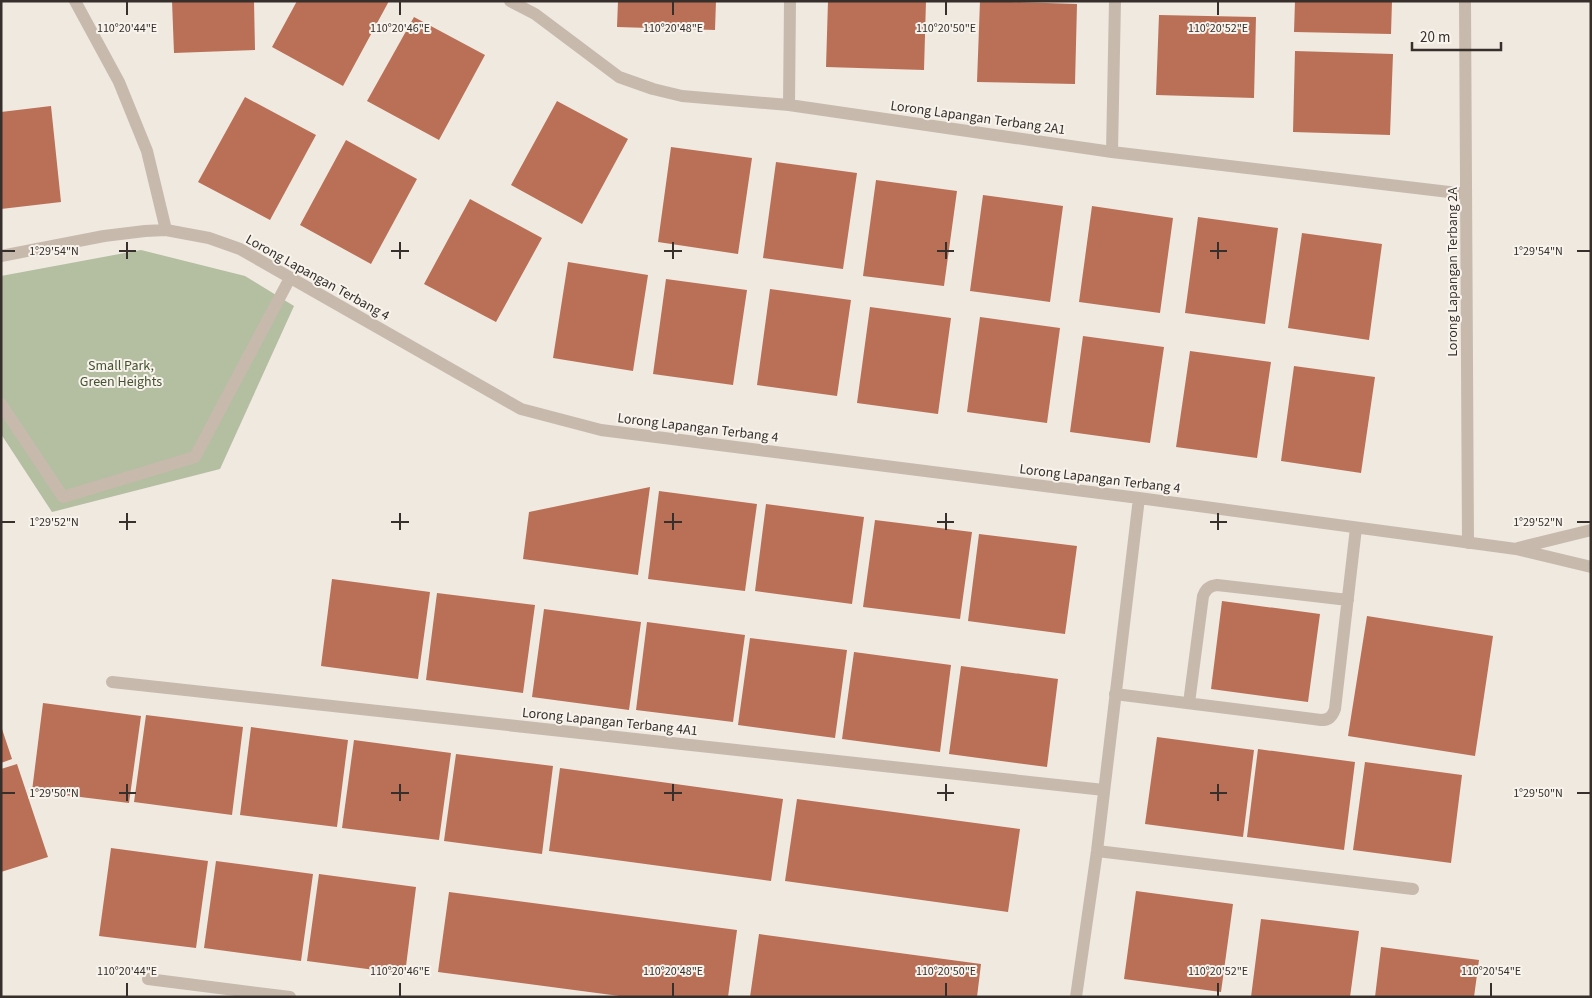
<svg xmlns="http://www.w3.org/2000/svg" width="1592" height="998" viewBox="0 0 1592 998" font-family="'Source Sans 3',sans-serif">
<rect width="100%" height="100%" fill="#f0e9e0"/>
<!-- green -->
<path fill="#b4bea1" d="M141 250 245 276 294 306 220 469 52 512 1 434V276Z"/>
<!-- building -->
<path fill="#b97056" d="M172 1H254L255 50 174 53Z
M297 1H389L343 86 272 47Z
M618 1H716L715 30 617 27Z
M828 1H926L924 70 826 67Z
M980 1 1077 4 1075 84 977 82Z
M1295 1H1392L1391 34 1294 32Z
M1159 15 1256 17 1254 98 1156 95Z
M414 17 485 55 439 140 367 101Z
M1295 51 1393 54 1390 135 1293 132Z
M245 97 316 135 270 220 198 182Z
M557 101 628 139 582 224 511 185Z
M51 106 61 202 1 209V112Z
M346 140 417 179 371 264 300 225Z
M671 147 752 158 738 254 658 242Z
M776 162 857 173 843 269 763 258Z
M876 180 957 191 944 286 863 276Z
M983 195 1063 206 1050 302 970 291Z
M470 199 542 238 496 322 424 284Z
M1092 206 1173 218 1160 313 1079 302Z
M1198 217 1278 228 1265 324 1185 313Z
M1302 233 1382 244 1369 340 1288 328Z
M568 262 648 275 633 371 553 358Z
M666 279 747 290 733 385 653 374Z
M770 289 851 300 837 396 757 385Z
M870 307 951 318 938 414 857 403Z
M980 317 1060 328 1047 423 967 412Z
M1083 336 1164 347 1150 443 1070 432Z
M1190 351 1271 362 1257 458 1176 447Z
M1294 366 1375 377 1361 473 1281 461Z
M650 487 638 575 523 559 529 512Z
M659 491 757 504 745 591 648 579Z
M766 504 864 517 852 604 755 591Z
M875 520 972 532 960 619 863 607Z
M979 534 1077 546 1065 634 968 621Z
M332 579 430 592 418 679 321 666Z
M437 593 535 605 523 693 426 680Z
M1222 601 1320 614 1308 702 1211 689Z
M544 609 641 622 629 710 532 697Z
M1367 616 1493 636 1475 756 1348 736Z
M647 622 745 635 733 722 636 710Z
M750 638 847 650 835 738 738 725Z
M854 652 951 665 940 752 842 739Z
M961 666 1058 679 1047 767 949 754Z
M43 703 141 716 129 803 32 791Z
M146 715 243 727 232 815 134 802Z
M1 726 12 759 1 763Z
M251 727 348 740 337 827 240 815Z
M1157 737 1254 750 1243 837 1145 824Z
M354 740 451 753 439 840 342 828Z
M1258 749 1355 762 1344 850 1247 837Z
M456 754 553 766 542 854 444 841Z
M1365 762 1462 775 1451 863 1353 850Z
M17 764 48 857 1 872V769Z
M560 768 783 799 771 881 549 851Z
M797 799 1020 829 1008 912 785 881Z
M111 848 208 861 196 948 99 936Z
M216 861 313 874 301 961 204 948Z
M319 874 416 887 405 974 307 961Z
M1136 891 1233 904 1221 992 1124 979Z
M449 892 737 930 728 997H627L438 972Z
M1261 919 1359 931 1350 997H1251Z
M759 934 981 964 977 997H750Z
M1381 947 1479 960 1474 997H1375Z"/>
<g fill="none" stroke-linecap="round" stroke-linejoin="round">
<!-- lane -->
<path stroke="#c7baad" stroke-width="12" d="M1115 694 1321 720C1329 720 1332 717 1335 709L1356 528
M1189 703 1203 596C1206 589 1209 586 1217 585L1348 600"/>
<!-- street -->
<path stroke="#c7baad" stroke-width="12" d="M75 1 119 82 147 151 166 230
M510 1 535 14 619 77 653 89 682 96 789 105 1112 152 1466 194
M1465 1 1468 543
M789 105 790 1
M1112 152 1115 1
M1 256 104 236 145 231 166 230 209 238 240 249 521 409 601 430 1139 498 1516 549 1591 567
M1 404 63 497 195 457 290 278
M1518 548 1591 530
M112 682 1104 790
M1097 851 1413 889
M148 979 290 997
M1076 997 1097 851 1139 498"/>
</g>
<!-- ticks -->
<path fill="none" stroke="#362f2b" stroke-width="2" d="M127 2V15M400 2V15M673 2V15M946 2V15M1218 2V15M127 242V259M400 242V259M673 242V259M946 242V259M1218 242V259M2 251H15M119 251H136M391 251H409M664 251H682M937 251H954M1210 251H1227M1577 251H1590M127 513V530M400 513V530M673 513V530M946 513V530M1218 513V530M2 522H15M119 522H136M391 522H409M664 522H682M937 522H954M1210 522H1227M1577 522H1590M127 784V801M400 784V801M673 784V801M946 784V801M1218 784V801M2 793H15M119 793H136M391 793H409M664 793H682M937 793H954M1210 793H1227M1577 793H1590M127 983V996M400 983V996M673 983V996M946 983V996M1218 983V996M1491 983V996"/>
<g text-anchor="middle" stroke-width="4" stroke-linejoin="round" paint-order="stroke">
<!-- street labels -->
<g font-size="14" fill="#362f2b" stroke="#f8f3ec">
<text transform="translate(978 117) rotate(8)" y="5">Lorong Lapangan Terbang 2A1</text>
<text transform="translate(1452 272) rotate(-90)" y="5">Lorong Lapangan Terbang 2A</text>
<text transform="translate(318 277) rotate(29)" y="5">Lorong Lapangan Terbang 4</text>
<text transform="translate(698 427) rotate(7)" y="5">Lorong Lapangan Terbang 4</text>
<text transform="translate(1100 478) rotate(7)" y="5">Lorong Lapangan Terbang 4</text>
<text transform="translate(610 721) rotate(6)" y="5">Lorong Lapangan Terbang 4A1</text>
</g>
<!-- park labels -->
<g font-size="14" fill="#455231" stroke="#f8f3ec">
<text x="121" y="370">Small Park,<tspan x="121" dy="16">Green Heights</tspan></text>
</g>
</g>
<g font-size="12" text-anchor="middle" fill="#362f2b" stroke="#f8f3ec" stroke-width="4" stroke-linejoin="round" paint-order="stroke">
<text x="127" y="32">110°20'44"E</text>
<text x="400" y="32">110°20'46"E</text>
<text x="673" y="32">110°20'48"E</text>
<text x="946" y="32">110°20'50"E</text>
<text x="1218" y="32">110°20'52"E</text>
<text x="54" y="255">1°29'54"N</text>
<text x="1538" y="255">1°29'54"N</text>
<text x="54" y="526">1°29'52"N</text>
<text x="1538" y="526">1°29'52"N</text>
<text x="54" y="797">1°29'50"N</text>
<text x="1538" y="797">1°29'50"N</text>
<text x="127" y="975">110°20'44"E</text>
<text x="400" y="975">110°20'46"E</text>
<text x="673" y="975">110°20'48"E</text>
<text x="946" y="975">110°20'50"E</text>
<text x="1218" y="975">110°20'52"E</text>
<text x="1491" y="975">110°20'54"E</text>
</g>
<!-- border -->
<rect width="1592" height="998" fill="none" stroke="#362f2b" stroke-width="5"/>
<!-- scale -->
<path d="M1412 42v8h89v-8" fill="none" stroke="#362f2b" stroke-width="2.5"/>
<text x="1420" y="42" font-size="15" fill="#362f2b" stroke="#f8f3ec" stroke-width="4" paint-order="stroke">20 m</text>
</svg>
